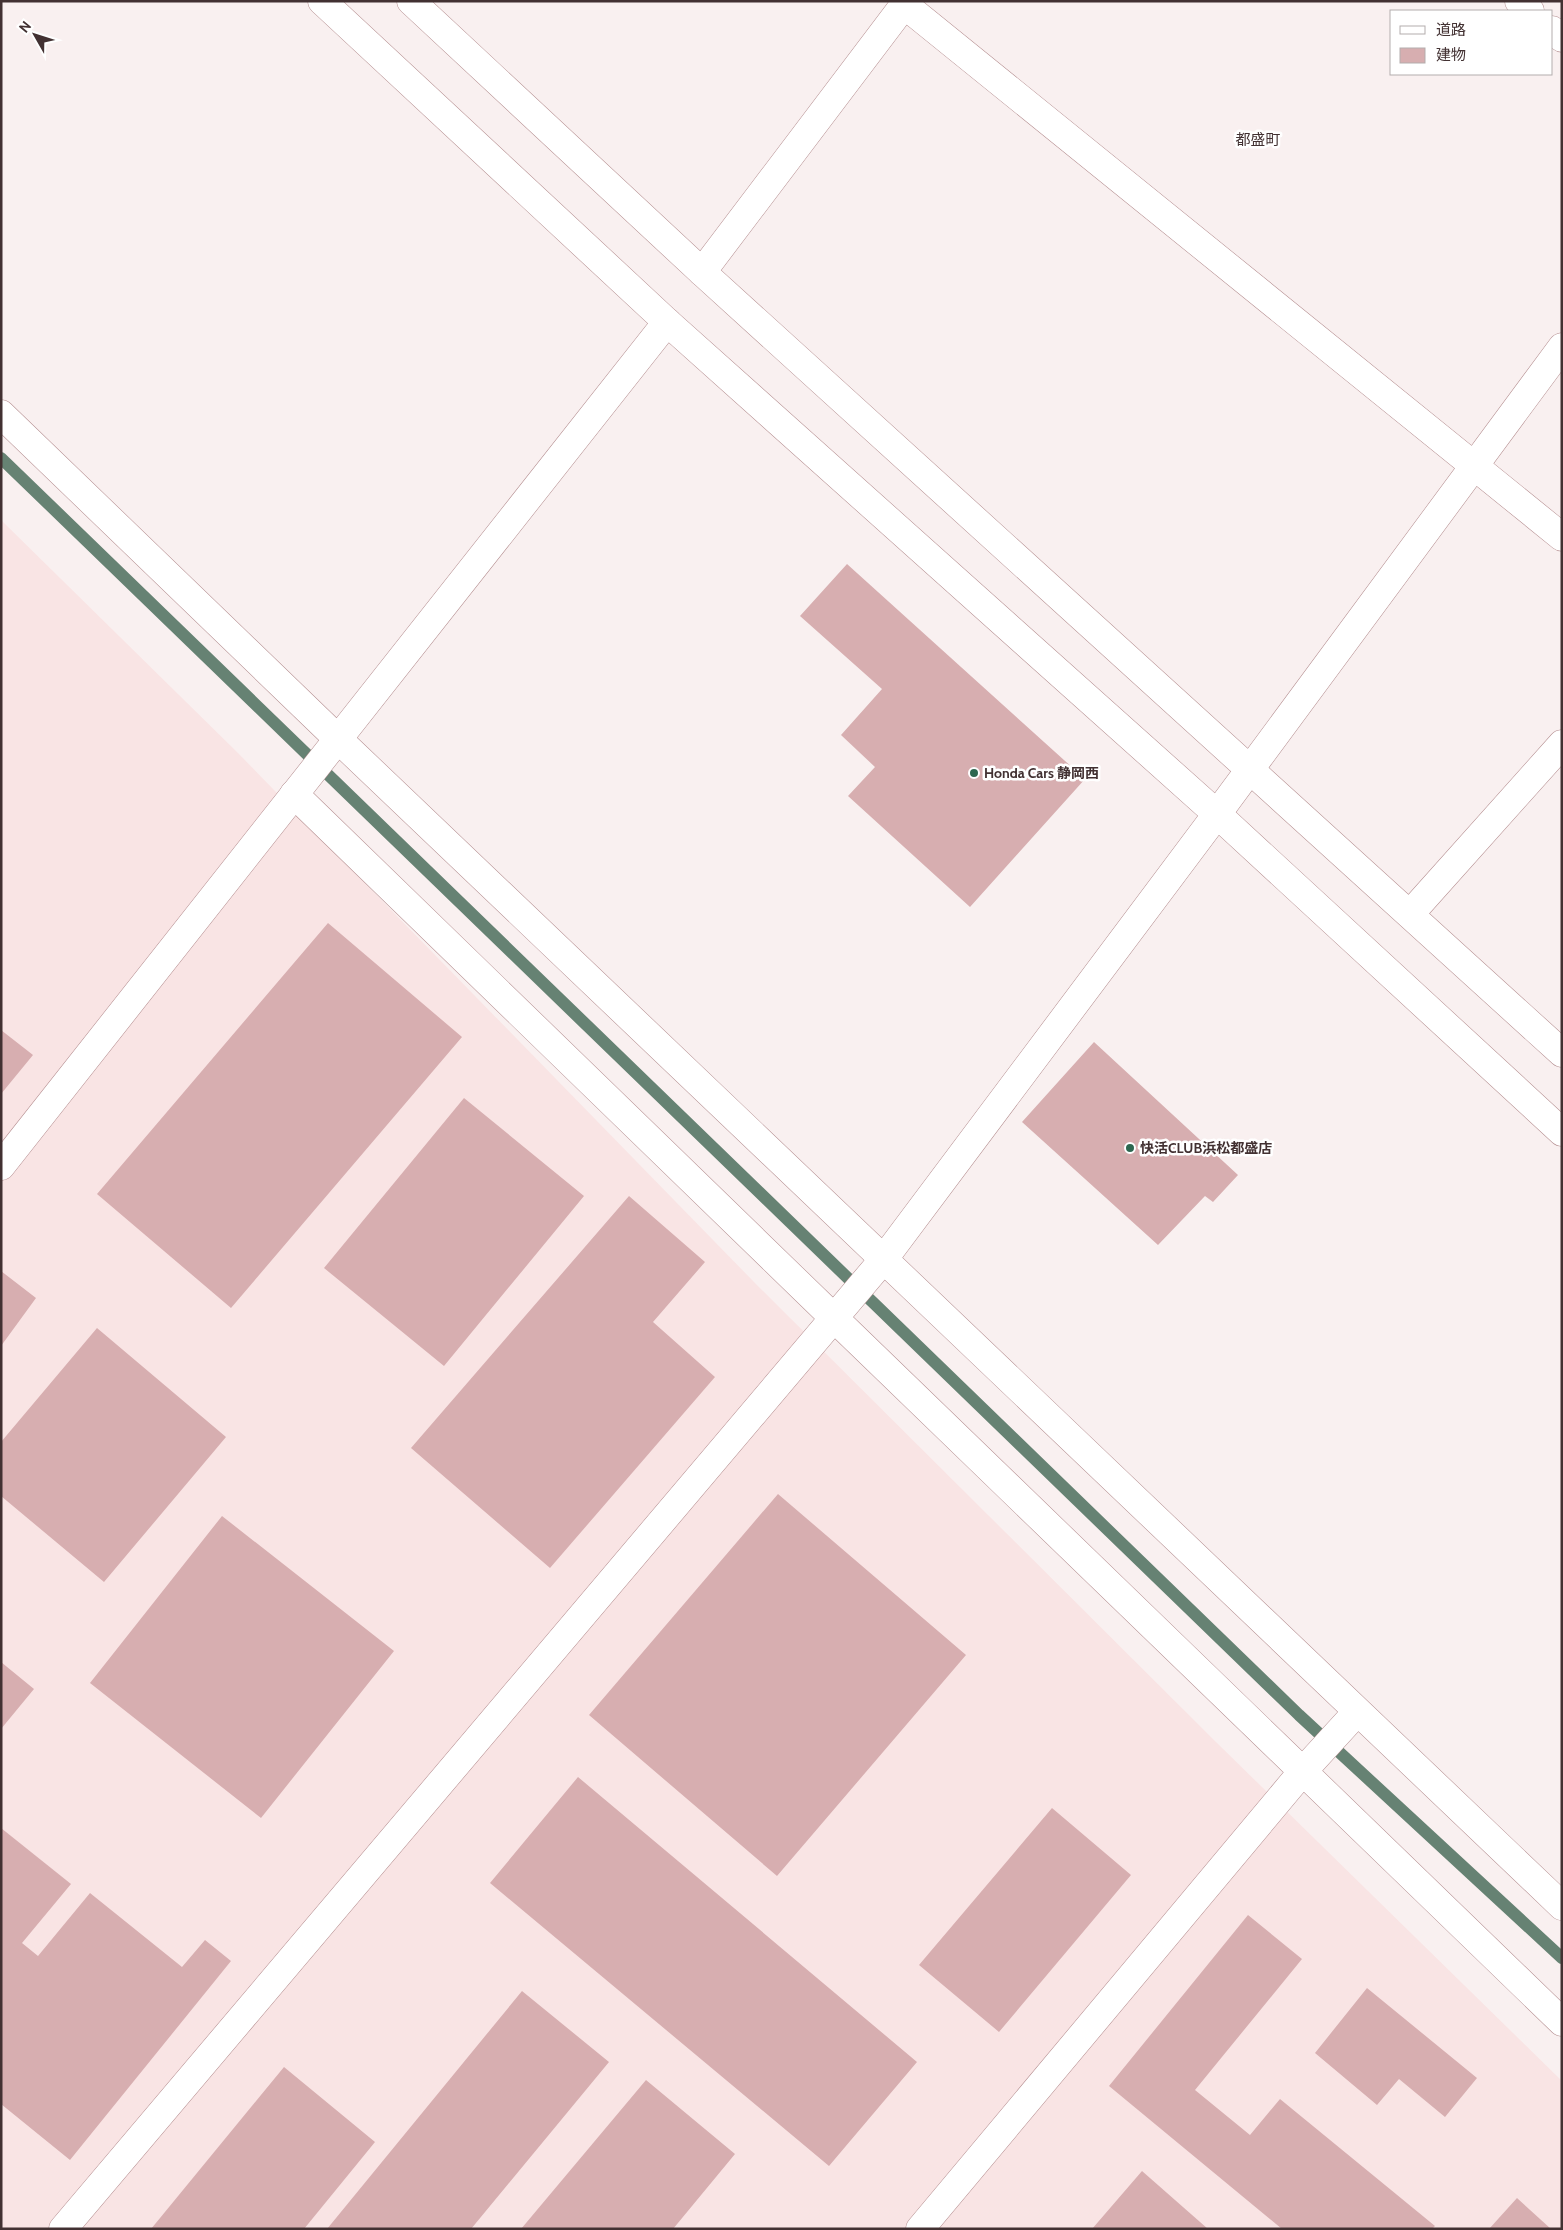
<svg xmlns="http://www.w3.org/2000/svg" width="1563" height="2230" viewBox="0 0 1563 2230" font-family="Cabin,'Noto Sans JP',sans-serif">
<rect width="100%" height="100%" fill="#f9f0f0"/>
<!-- built -->
<path fill="#f9e4e4" d="M1 520 238 753 754 1282 1216 1742 1562 2081V2229H1Z"/>
<g fill="none" stroke-linecap="round" stroke-linejoin="round">
<!-- stream -->
<path stroke="#668273" stroke-width="12" d="M1 458 1299 1715 1562 1958"/>
</g>
<!-- building -->
<path fill="#d7aeb0" d="M847 564 1085 779 970 907 848 796 875 767 841 735 882 689 800 616Z
M328 923 462 1037 231 1308 97 1194Z
M1 1030 33 1055 1 1094Z
M1094 1042 1238 1175 1213 1202 1205 1196 1158 1245 1022 1122Z
M464 1098 584 1196 444 1366 324 1268Z
M629 1196 705 1262 653 1322 715 1377 550 1568 411 1448Z
M1 1271 36 1298 1 1346Z
M97 1328 226 1437 104 1582 1 1496V1442Z
M778 1494 966 1655 777 1876 589 1715Z
M222 1516 394 1651 261 1818 90 1683Z
M1 1662 34 1689 1 1729Z
M578 1777 917 2062 829 2166 490 1883Z
M1052 1808 1131 1875 999 2032 919 1965Z
M1 1828 71 1884 22 1943 38 1956 90 1893 182 1967 205 1940 231 1961 70 2160 1 2104Z
M1248 1915 1302 1959 1195 2090 1250 2135 1280 2099 1435 2226 1432 2229H1282L1109 2086Z
M1367 1988 1477 2078 1445 2117 1399 2079 1377 2105 1315 2053Z
M522 1991 609 2062 471 2229H327Z
M284 2067 375 2142 304 2229H151Z
M646 2080 735 2154 673 2229H521Z
M1142 2171 1208 2229H1092Z
M1517 2198 1551 2229H1489Z"/>
<g fill="none" stroke-linecap="round" stroke-linejoin="round">
<defs>
<path id="street" d="M1519 1 1530 11
M906 6 1562 537
M1552 30 1562 38
M702 272 907 1
M1 414 338 739 1562 1906
M338 739 667 322
M294 794 834 1318
M1410 914 1562 744
M883 1260 1217 814 1562 347
M1303 1771 1357 1712"/>
<path id="secondary" d="M322 1 667 322 1217 814 1562 1132
M411 1 702 272 1562 1053
M1 1166 338 739
M834 1318 1562 2022
M63 2229 883 1260
M920 2229 1303 1771"/>
</defs>
<!-- street casing -->
<use href="#street" stroke="#b48d8f" stroke-width="29"/>
<!-- secondary casing -->
<use href="#secondary" stroke="#b48d8f" stroke-width="29"/>
<!-- street -->
<use href="#street" stroke="#fff" stroke-width="28"/>
<!-- secondary -->
<use href="#secondary" stroke="#fff" stroke-width="28"/>
</g>
<!-- markers -->
<g fill="#2d6750" stroke="#fff" stroke-width="2">
<circle cx="974" cy="773" r="5"/>
<circle cx="1130" cy="1148" r="5"/>
</g>
<g text-anchor="middle" stroke-width="5" stroke-linejoin="round" paint-order="stroke">
<!-- poi labels -->
<g font-size="14" font-weight="bold" fill="#423132" stroke="#fff" text-anchor="start">
<text x="984" y="778">Honda Cars 静岡西</text>
<text x="1140" y="1153">快活CLUB浜松都盛店</text>
</g>
<!-- neighbourhood labels -->
<g font-size="15" fill="#423132" stroke="#fff">
<text x="1258" y="145">都盛町</text>
</g>
</g>
<!-- border -->
<rect width="1563" height="2230" fill="none" stroke="#423132" stroke-width="5"/>
<!-- legend -->
<rect x="1390" y="10" width="162" height="65" fill="#ffffff" stroke="#b3adad"/>
<rect x="1400" y="26" width="25" height="8" fill="#ffffff" stroke="#b3adad"/>
<text x="1436" y="35" font-size="15" fill="#423132">道路</text>
<rect x="1400" y="48" width="25" height="15" fill="#d7aeb0" stroke="#b3adad"/>
<text x="1436" y="60" font-size="15" fill="#423132">建物</text>
<!-- north arrow -->
<g transform="translate(35 35) rotate(309)" stroke="#ffffff" stroke-width="4" paint-order="stroke">
<path d="M0-4L9 19L0 12L-9 19Z" fill="#423132"/>
<text y="-8" font-size="14" font-weight="bold" text-anchor="middle" fill="#423132">N</text>
</g>
</svg>
